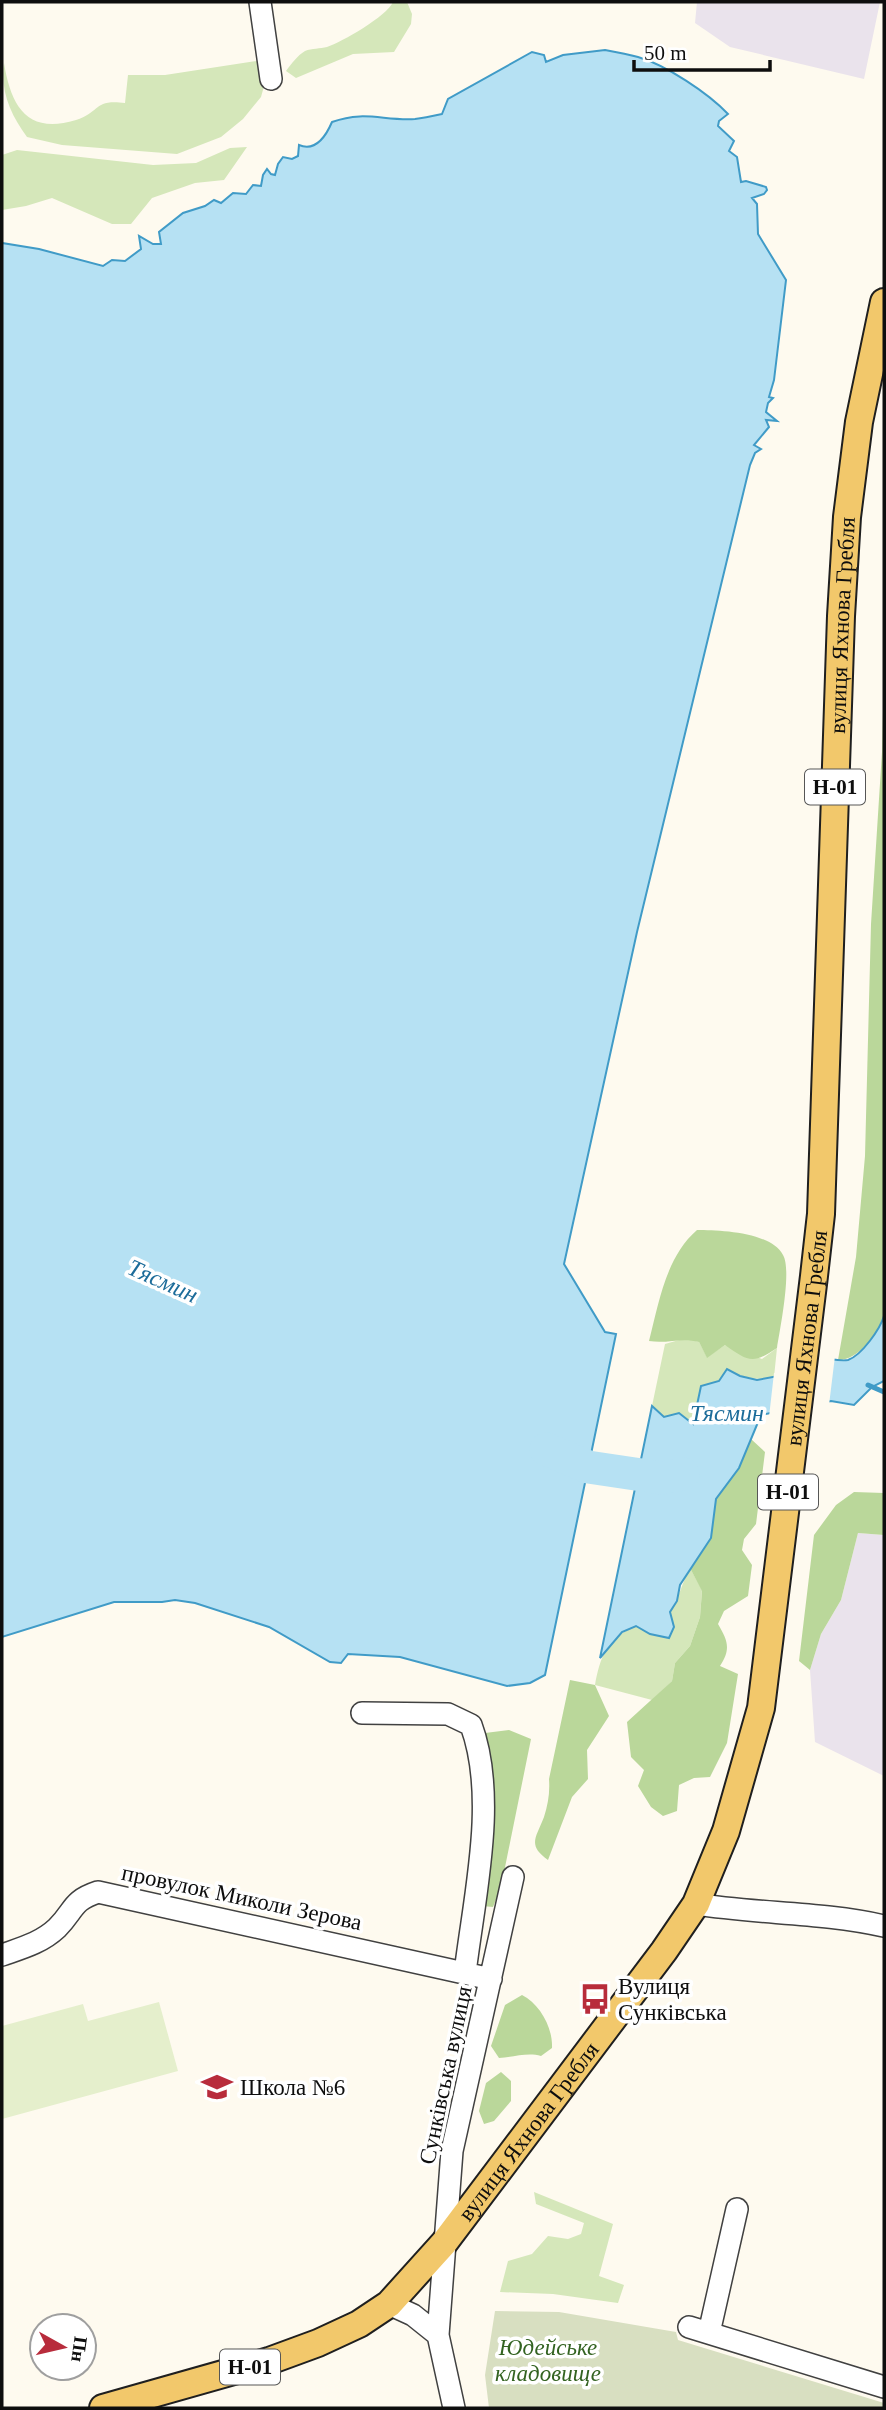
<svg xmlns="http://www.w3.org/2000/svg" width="886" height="2410" viewBox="0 0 886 2410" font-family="Georgia,serif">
<rect width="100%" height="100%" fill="#fefaef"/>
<!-- industrial -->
<path fill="#eae3ec" d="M697 2H880L864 79 730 47 695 23Z
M858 1533 884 1535V1776L815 1742 810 1670 821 1634 841 1600Z"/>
<!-- green -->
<path fill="#d5e7ba" d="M393 2H407L412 14 411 24 394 52 353 54 296 78 286 71C292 63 297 56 305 51 312 48 320 49 327 47 342 42 387 16 393 2Z
M263 60 266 79 261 97 243 119 221 137 177 154 62 145 27 137C11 115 0 92 4 63 11 106 27 135 76 120 101 112 93 99 125 103L128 75H165Z
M247 147 224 180 195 183 152 198 131 224H112L52 198 26 206 2 210V155L17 150 153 165 196 163 230 148Z
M686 1338 699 1342 707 1357 725 1345 762 1359 777 1348 774 1377C755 1381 744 1378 727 1369L693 1425 664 1417 652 1406 665 1344Z
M690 1568 702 1590 700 1617 690 1646 675 1663 672 1681 652 1700 595 1685C600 1657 607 1638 636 1626L650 1634 674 1627 670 1612C679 1598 682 1583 690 1568Z
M534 2192 613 2224 599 2276 624 2285 618 2303 553 2294 500 2292 508 2261 532 2254 548 2236 568 2239 581 2234 584 2223 536 2204Z"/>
<!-- forest -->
<path fill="#bad79a" d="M884 672V1316C879 1333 857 1361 838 1360L856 1257 865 1156 871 924 882 752Z
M697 1230C720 1230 771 1232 783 1255 792 1270 780 1329 777 1348 752 1365 748 1361 725 1345L707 1358 699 1342C681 1337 668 1344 649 1341 659 1302 666 1257 697 1230Z
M751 1439 765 1452 756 1524 744 1539 742 1550 752 1565 748 1596 724 1611 718 1624C728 1641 731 1649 720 1666L738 1674 727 1743 710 1777 694 1778 679 1785 677 1811 663 1816 651 1807 638 1786 644 1770 631 1757 627 1722 672 1681 675 1663 690 1646 700 1617 702 1591 690 1568 711 1538 716 1499 739 1468Z
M854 1492 884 1493V1535L858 1533 841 1600 821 1634 810 1670 799 1661 814 1535 836 1505Z
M570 1680 595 1685 609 1716 587 1750 588 1779 572 1797 548 1860C527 1845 536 1838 544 1817 548 1804 550 1793 549 1779Z
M509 1730 531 1739 501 1887 493 1907 482 1906 488 1851 492 1775 485 1733Z
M522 1995C540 2004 553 2028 552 2048L541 2056C528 2052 514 2057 499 2058L491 2046 505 2005Z
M501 2072 511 2081V2101L494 2121 484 2124 479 2111 486 2083Z"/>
<!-- cemetery -->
<path fill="#d8dfc1" d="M495 2311 559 2312 676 2332 678 2340 884 2403V2408H489L485 2375Z"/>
<!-- pitch -->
<path fill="#e5efcc" d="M159 2002 178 2071 2 2119V2026L83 2004 88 2021Z"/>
<!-- water -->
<path fill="#b6e1f3" stroke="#409bc7" stroke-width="2" d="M605 50C616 52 627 54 638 57 666 65 708 93 728 114L719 121 718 126 734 141 729 151 737 157 741 182 746 181 766 187 767 190 764 194 752 198 757 204 758 234 786 280 774 380 769 397 773 398 768 403 766 412 777 421 766 420 769 427 754 445 761 449 755 453 750 465 637 932 564 1264 605 1332 616 1334 545 1675 530 1683 507 1686 400 1657 348 1654 341 1663 330 1662 269 1627 195 1603 175 1600 162 1602H114L2 1637V243L39 249 103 266 112 260 125 261 141 249 139 236 153 244H161L159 232 183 213 205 206 214 200 221 203 233 193 246 194 253 185 261 186 263 175 267 169 271 174 275 175 278 164 283 157 292 159 298 156 299 145C316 152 326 136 332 122 365 110 383 121 415 119 424 118 433 116 442 114L448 99 532 52 544 55 546 62 563 55Z
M884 1316V1381L872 1387 854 1405 831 1401 761 1415 739 1468 716 1499 711 1538 680 1585 677 1601 670 1612 674 1627 669 1638 650 1634 636 1626 622 1632 600 1658 652 1406 664 1417 679 1413 693 1424 701 1386 719 1381 727 1369 740 1376 757 1380 827 1367 830 1359C836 1360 843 1361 848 1360 862 1355 880 1329 884 1316Z"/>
<!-- pier -->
<path fill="#fefaef" d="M828 1356H835L829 1405 769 1417 774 1373 825 1364Z"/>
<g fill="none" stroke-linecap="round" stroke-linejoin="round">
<!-- stream -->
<path stroke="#409bc7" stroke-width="5" d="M868 1385 884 1392"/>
<!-- river -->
<path stroke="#b6e1f3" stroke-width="33" d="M546 1449 588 1467 662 1478 683 1474"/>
<defs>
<path id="minor" d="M260 2 271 79
M362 1713 448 1714 471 1725C498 1798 474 1897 465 1973
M696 1904C758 1914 822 1912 884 1926
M2 1955C22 1948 41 1943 57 1928 75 1910 71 1901 98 1892L491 1979
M389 2304 413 2315 438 2335
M689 2327 884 2387
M709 2333 737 2209
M454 2408 438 2335 452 2151 513 1877"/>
<g id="major">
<path id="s1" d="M103 2408 269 2361 318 2343 359 2324 389 2304 444 2243 664 1951 696 1904 726 1831 761 1708 814 1276 821 1214 841 616 847 517 859 422 884 302"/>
</g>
</defs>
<!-- minor casing -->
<use href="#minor" stroke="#414141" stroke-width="24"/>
<!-- major casing -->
<use href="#major" stroke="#1f1f1f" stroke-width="30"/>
<!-- minor -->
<use href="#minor" stroke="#fff" stroke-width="21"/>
<!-- major -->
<use href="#major" stroke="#f2c86b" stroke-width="26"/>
</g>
<!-- icons -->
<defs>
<symbol id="bus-bare" viewBox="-9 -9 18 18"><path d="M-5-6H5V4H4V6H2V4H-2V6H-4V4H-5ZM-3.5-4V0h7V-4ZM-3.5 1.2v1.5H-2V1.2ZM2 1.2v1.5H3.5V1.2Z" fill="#b82c3c" stroke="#fff" stroke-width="2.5" paint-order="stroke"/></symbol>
<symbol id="school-bare" viewBox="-9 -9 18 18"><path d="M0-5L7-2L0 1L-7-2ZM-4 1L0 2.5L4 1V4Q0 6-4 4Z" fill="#b82c3c" stroke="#fff" stroke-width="2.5" paint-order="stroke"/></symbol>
</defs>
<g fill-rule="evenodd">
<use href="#bus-bare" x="573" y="1977" width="44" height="44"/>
<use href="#school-bare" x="195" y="2065" width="44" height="44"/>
</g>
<g text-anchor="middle" stroke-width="7" stroke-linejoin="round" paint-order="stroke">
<!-- shield labels -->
<g fill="#fff" stroke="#565656" stroke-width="2">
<rect x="805" y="769.5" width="60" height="35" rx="5"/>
<rect x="758" y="1474.5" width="60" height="35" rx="5"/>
<rect x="220" y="2349.5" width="60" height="35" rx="5"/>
</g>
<g font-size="21" font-weight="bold" fill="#0e0e0e">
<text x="835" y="794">Н-01</text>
<text x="788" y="1499">Н-01</text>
<text x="250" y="2374">Н-01</text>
</g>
<!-- street labels -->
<g font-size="23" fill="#0e0e0e" stroke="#fff">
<text dy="8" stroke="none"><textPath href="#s1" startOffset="2104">вулиця Яхнова Гребля</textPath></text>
<text dy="8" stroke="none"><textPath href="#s1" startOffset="1390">вулиця Яхнова Гребля</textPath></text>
<text transform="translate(242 1897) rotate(12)" y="8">провулок Миколи Зерова</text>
<text transform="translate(445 2075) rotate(-78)" y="8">Сунківська вулиця</text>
<text dy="8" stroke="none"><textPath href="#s1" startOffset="528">вулиця Яхнова Гребля</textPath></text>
</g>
<!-- poi labels -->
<g font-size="23" fill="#0e0e0e" stroke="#fff" text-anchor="start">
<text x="618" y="1994">Вулиця<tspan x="618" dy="26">Сунківська</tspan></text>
<text x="240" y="2095">Школа №6</text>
</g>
<!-- park labels -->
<g font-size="23" font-style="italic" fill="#336321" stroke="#fff">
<text x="548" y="2355">Юдейське<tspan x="548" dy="26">кладовище</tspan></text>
</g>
<!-- water labels -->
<g font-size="24" font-style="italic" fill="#1c6c9a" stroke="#fff">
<text transform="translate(163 1281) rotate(24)" y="8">Тясмин</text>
<text x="727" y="1421">Тясмин</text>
</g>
</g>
<!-- border -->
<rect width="886" height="2410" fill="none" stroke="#0e0e0e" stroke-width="7"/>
<!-- north arrow -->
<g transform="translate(63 2347) rotate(98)"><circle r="33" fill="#ffffff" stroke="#9f9f9f" stroke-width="2"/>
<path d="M0-5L12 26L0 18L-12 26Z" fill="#b82c3c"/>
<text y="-10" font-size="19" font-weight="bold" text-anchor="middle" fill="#0e0e0e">Пн</text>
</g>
<!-- scale -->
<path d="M634 60v10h136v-10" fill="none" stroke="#0e0e0e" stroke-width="3.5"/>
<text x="644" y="60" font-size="21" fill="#0e0e0e" stroke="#ffffff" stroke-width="5" paint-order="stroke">50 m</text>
</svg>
